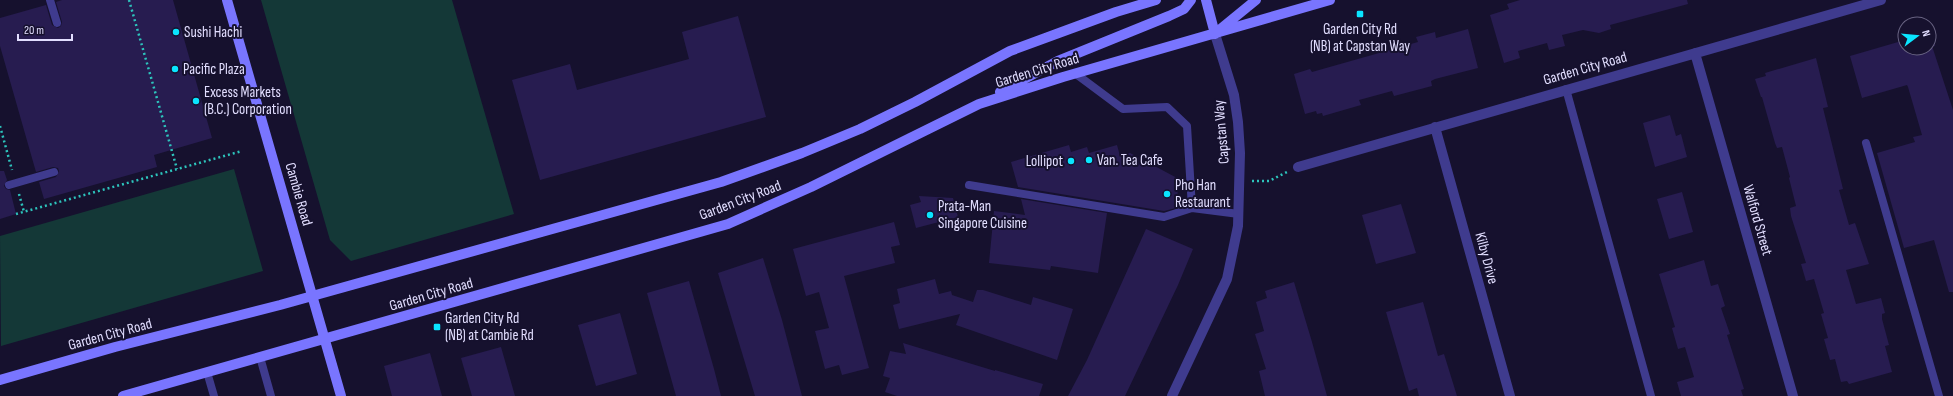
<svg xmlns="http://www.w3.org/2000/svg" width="1953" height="396" viewBox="0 0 1953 396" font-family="'Sofia Sans Condensed',sans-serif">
<rect width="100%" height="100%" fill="#16112e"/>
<!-- green -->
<path fill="#143837" d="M261 0H452L514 214 351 261 330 240Z
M234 169 263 271 1 346 0 236Z"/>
<!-- building -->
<path fill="#271c50" d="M62 0H173L212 138 154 155 157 167 44 199 39 182 56 177 59 171 58 168 53 167 36 172 0 46V18L46 5 52 25 58 28 61 26 62 22 56 2Z
M1520 0H1687L1688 4 1610 25 1611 29 1599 33 1583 30 1562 35 1565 46 1549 50 1547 43 1518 51 1520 58 1504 63 1490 15 1509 9 1507 4Z
M738 16 766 117 540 180 512 80 570 64 577 90 689 59 682 32Z
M1468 29 1478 68 1435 79 1431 81 1432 86 1394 96 1392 91 1359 100 1361 105 1323 116 1322 113 1317 114 1316 111 1305 114 1294 74 1310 69 1312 72 1418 42 1416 37 1435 32 1436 38Z
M1929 33H1931L1935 46H1932L1953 110V292H1949L1934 240 1904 248 1877 153 1915 142 1913 137 1922 135 1908 87 1907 85 1862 98 1850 56 1905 40V48H1929Z
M1816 58 1828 107 1823 108 1843 189 1839 190 1849 225 1855 223 1869 264 1846 270 1856 304 1881 298 1885 313 1882 314V319L1889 345 1885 346 1892 372 1849 384 1847 381 1841 382 1835 359 1830 360 1824 339 1828 338 1821 314 1824 313 1814 279 1806 281 1801 264 1806 263 1791 216 1790 208 1796 206 1789 178 1790 177 1782 147 1777 148 1775 143 1762 97H1761L1755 79 1766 76 1765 73Z
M1670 115 1676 136 1681 134 1687 157 1655 167 1643 123Z
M1069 145 1071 152 1087 147 1089 153 1117 145 1120 156 1130 153 1179 179 1176 208 1164 211 1018 187 1011 162Z
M0 171H4L7 180 4 186 6 189 10 190 16 214 0 219Z
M1682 192 1693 232 1669 239 1657 199Z
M919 196 953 198 958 217 916 228 910 205 921 202Z
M1021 199 1107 213 1098 273 1051 266 1050 270 989 263 994 211 1025 215Z
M1401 204 1416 253 1376 264 1362 215Z
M894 222 900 245 891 247 895 263 844 276 869 368 842 375 839 365 825 369 815 331 829 328 819 292 806 296 793 249Z
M1146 229 1193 249 1178 285 1125 396H1068L1087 360Z
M763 258 782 320 802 396H755L718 273Z
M1704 260 1711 286 1718 284 1725 306 1721 308 1730 334 1727 335 1744 389 1741 390 1743 396H1681L1677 382 1694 377 1685 347 1678 349 1672 328 1675 327 1659 274Z
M935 279 939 294 951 291 952 295 973 302 977 290H983L1031 305 1033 297 1073 309 1057 360 956 325 960 314 899 329 893 305 900 303 897 289Z
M689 281 714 369 721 396H676L647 293Z
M1294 282 1312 342 1327 396H1265L1259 371 1266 369 1255 334 1264 331 1256 302 1267 298 1265 291Z
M1423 302 1438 356 1444 354 1457 396H1419L1417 388 1409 391 1386 312Z
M620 313 637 374 596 386 578 325Z
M903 343 995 371V370L1043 384 1039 396H897L885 392 890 378 883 376 890 351 906 354Z
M501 347 515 396H472L461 358Z
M430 353 442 396H392L384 366Z"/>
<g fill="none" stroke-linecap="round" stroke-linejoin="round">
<!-- path -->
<path stroke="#2dc4bc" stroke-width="2.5" stroke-dasharray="2 3" stroke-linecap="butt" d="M129 0 177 169
M0 126 12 170
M1252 181H1269L1287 172
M19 194 24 212
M16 214 242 151"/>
<!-- lane -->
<path stroke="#3f3b8e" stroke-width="8" d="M50 0 57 23
M1076 74 1123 109 1167 107 1187 126 1192 208 1239 214
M1566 89 1651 396
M1866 143 1939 396
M9 185 54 172
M969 185 1164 217 1192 208
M260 357 271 396
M207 372 214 396"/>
<!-- street -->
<path stroke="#3f3b8e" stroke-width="10" d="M1695 53 1793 396
M1435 127 1510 396
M1298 167 1881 0
M1172 396 1227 279 1238 226 1240 153 1238 122 1234 95 1215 34"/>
<!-- secondary -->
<path stroke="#7975ff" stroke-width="10" d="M227 0 341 396
M1206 0 1215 34
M1218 31 1256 0
M1000 92 1058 61 1169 16 1184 9 1191 0
M0 380 115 347 280 305 721 182 802 153 860 129 915 102 1010 51 1116 12 1156 0
M123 396 728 224 811 187 979 104 1063 77 1330 0"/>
</g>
<!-- markers -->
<g fill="#0ae5ff" stroke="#16112e" stroke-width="1.5">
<rect x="1356" y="10" width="8" height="8" rx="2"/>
<circle cx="176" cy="32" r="4"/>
<circle cx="175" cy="69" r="4"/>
<circle cx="196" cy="101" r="4"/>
<circle cx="1089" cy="160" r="4"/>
<circle cx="1071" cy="161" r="4"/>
<circle cx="1167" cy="194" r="4"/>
<circle cx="930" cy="215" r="4"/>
<rect x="433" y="323" width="8" height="8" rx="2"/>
</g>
<g text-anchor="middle" stroke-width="4" stroke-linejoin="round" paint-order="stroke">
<!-- poi labels -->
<g font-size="15" fill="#e2deff" stroke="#16112e" text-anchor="start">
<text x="1360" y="34" text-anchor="middle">Garden City Rd<tspan x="1360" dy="17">(NB) at Capstan Way</tspan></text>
<text x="184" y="37">Sushi Hachi</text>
<text x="183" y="74">Pacific Plaza</text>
<text x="204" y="97">Excess Markets<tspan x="204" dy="17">(B.C.) Corporation</tspan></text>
<text x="1097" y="165">Van. Tea Cafe</text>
<text x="1063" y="166" text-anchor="end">Lollipot</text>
<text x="1175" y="190">Pho Han<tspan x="1175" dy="17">Restaurant</tspan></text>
<text x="938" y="211">Prata-Man<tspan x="938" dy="17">Singapore Cuisine</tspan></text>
<text x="445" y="323">Garden City Rd<tspan x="445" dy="17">(NB) at Cambie Rd</tspan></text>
</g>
<!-- street labels -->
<g font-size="15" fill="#e2deff" stroke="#16112e">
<text transform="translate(1585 68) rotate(-16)" y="5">Garden City Road</text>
<text transform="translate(1037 70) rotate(-17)" y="5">Garden City Road</text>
<text transform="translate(1221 132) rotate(-95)" y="5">Capstan Way</text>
<text transform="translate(299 194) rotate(74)" y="5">Cambie Road</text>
<text transform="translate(740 200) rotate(-21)" y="5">Garden City Road</text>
<text transform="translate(1758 220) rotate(74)" y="5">Walford Street</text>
<text transform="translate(1487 258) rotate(75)" y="5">Kilby Drive</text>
<text transform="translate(431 294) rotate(-16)" y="5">Garden City Road</text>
<text transform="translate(110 334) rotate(-15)" y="5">Garden City Road</text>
</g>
</g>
<!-- north arrow -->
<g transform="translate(1917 36) rotate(74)"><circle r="19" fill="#16112e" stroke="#686382"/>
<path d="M0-3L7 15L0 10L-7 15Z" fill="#0ae5ff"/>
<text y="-6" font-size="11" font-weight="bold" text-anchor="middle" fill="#e2deff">N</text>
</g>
<!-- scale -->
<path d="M18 34v6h54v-6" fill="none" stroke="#e2deff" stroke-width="2"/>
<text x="24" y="34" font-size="12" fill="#e2deff" stroke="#16112e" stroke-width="3" paint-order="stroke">20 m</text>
</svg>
